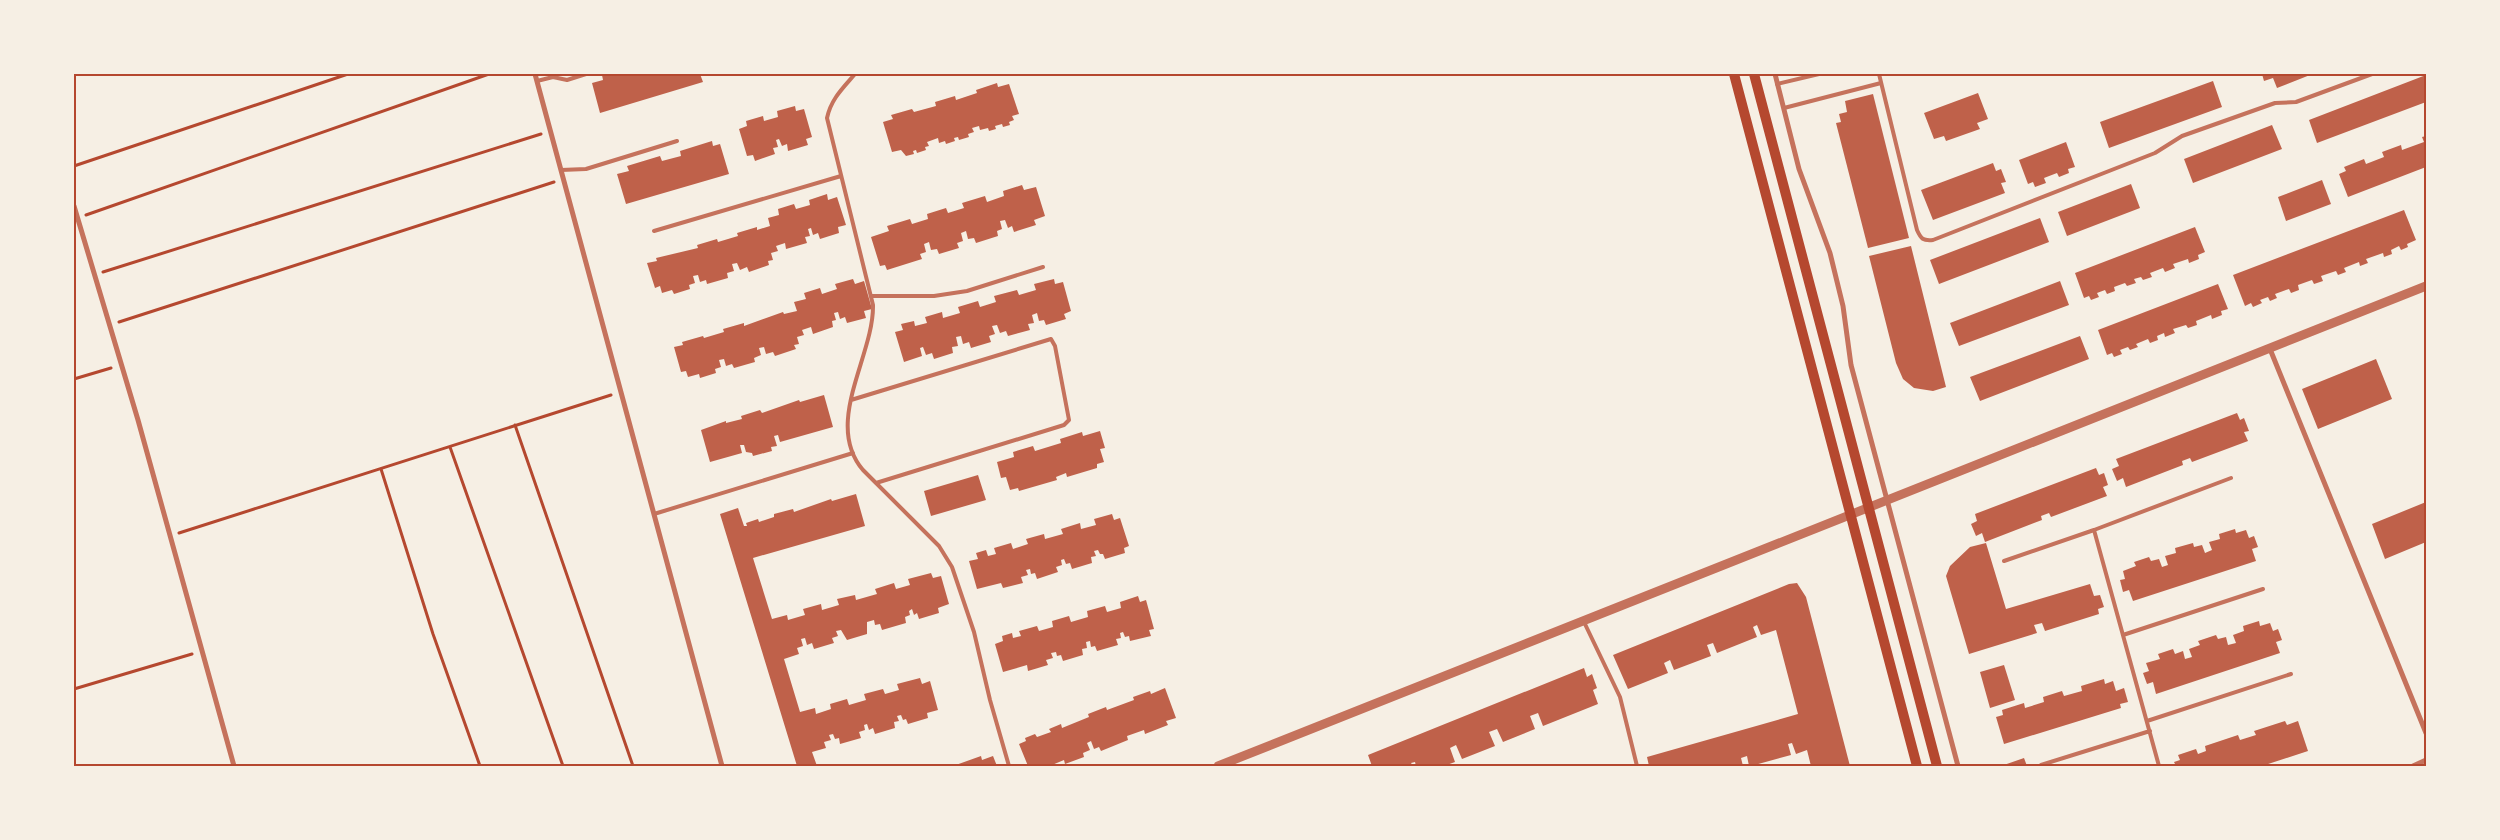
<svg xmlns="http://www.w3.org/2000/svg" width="2500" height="840" viewBox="0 0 2500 840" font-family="'DM Sans',sans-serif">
<rect width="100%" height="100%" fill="#f6efe4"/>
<!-- building -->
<path fill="#bf614a" d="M605 74H700L703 82 600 113 592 83 603 80 602 75Z
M2262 74H2310V75L2277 88 2273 78 2264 81Z
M2426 75V102L2317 143 2309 120Z
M2213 81 2222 107 2109 148 2100 122Z
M997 83 998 87 1009 84 1019 114 1012 116 1014 120 1009 122 1010 125 1003 127 1002 124 995 126 996 129 989 131 988 128 980 130 979 126 972 128 974 132 968 134 969 137 959 140 958 137 954 138 955 141 946 144 945 141 939 143 938 138 927 142 929 146 925 147 926 150 917 153 916 150 913 151 914 154 906 156 901 150 892 152 883 122 893 119 891 115 912 109 914 112 936 106 935 102 955 96 956 100 977 93 976 90Z
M1978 93 1988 119 1977 123 1980 129 1946 141 1944 136 1934 139 1924 113Z
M1873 94 1909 238 1868 248 1836 123 1841 122 1839 114 1847 112 1845 101Z
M795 106 796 111 804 109 812 137 806 139 808 145 788 151 787 144 782 146 779 139 776 140 778 147 773 148 775 154 755 161 753 155 747 156 739 129 747 126 746 121 763 116 764 121 778 117 777 111Z
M2272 125 2282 149 2193 183 2184 159Z
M2426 136V167L2348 197 2339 174 2346 171 2344 167 2364 159 2366 164 2384 157 2382 152 2401 145 2402 150 2424 142 2422 137Z
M712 141 713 146 720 144 729 174 626 204 617 174 629 171 627 166 660 156 662 161 681 156 680 151Z
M2066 142 2075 167 2068 169 2069 173 2059 177 2057 173 2044 178 2046 183 2035 187 2033 182 2028 184 2019 160Z
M1993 163 1996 171 2001 169 2006 182 2001 183 2005 193 1933 220 1921 190Z
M2322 180 2331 204 2286 221 2278 197Z
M2131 184 2140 208 2067 236 2058 212Z
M1022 185 1024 190 1036 187 1045 216 1034 220 1036 225 1014 232 1012 226 1008 228 1005 220 1000 221 1002 229 997 231 998 236 976 243 974 238 968 239 966 231 961 233 963 241 957 243 959 248 939 254 937 249 931 250 929 242 924 244 926 252 920 254 922 259 887 270 885 265 880 266 871 237 889 231 887 226 910 219 912 224 928 219 927 214 946 208 948 213 964 208 962 203 985 196 987 202 1004 196 1003 191Z
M827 194 828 200 837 197 846 225 838 227 839 233 820 239 818 233 813 235 811 228 808 229 810 236 805 237 807 243 786 249 785 243 776 246 778 251 771 253 773 260 768 261 769 265 749 272 747 267 740 270 737 263 732 264 734 271 727 273 728 278 707 284 706 280 700 282 698 275 693 276 695 283 689 285 690 289 674 294 672 290 662 293 660 286 655 288 647 263 657 261 656 258 698 248 697 245 717 239 718 242 738 236 737 233 757 227V230L770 226 768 218 779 215 778 209 794 204 796 209 810 205 809 200Z
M2404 210 2416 240 2407 244 2408 247 2401 250 2399 246 2391 250 2392 254 2384 257 2383 253 2366 259 2368 263 2360 266 2359 262 2344 268 2346 272 2338 275 2336 271 2321 276 2323 281 2314 284 2312 280 2298 285 2299 290 2291 293 2289 289 2275 294 2277 298 2270 301 2268 297 2260 300 2262 303 2253 307 2251 303 2245 306 2233 275Z
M2040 218 2049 242 1939 284 1930 260Z
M2195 227 2205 252 2198 255 2199 259 2189 263 2188 259 2173 264 2175 268 2165 272 2163 268 2150 273 2152 277 2143 280 2141 277 2134 279 2136 283 2127 286 2125 283 2114 287 2115 291 2107 294 2105 290 2097 293 2099 297 2091 300 2089 296 2084 298 2075 273Z
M1911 246 1946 387 1933 391 1914 388 1903 379 1896 363 1869 256Z
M853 279 855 284 864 281 872 309 864 311 866 318 847 323 845 317 840 319 838 312 834 313 836 320 832 321 833 327 813 334 811 327 802 330 804 335 797 337 799 344 794 345 796 349 775 356 773 352 766 354 764 347 759 348 761 355 754 358 755 362 734 368 732 364 726 366 724 359 719 360 721 367 715 369 716 373 700 378 699 374 688 377 686 371 681 372 674 347 683 345 682 342 703 336 704 338 724 332 723 329 744 323V326L783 312 784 314 797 311 794 302 806 299 804 293 820 288 822 294 837 289 835 284Z
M1054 279 1055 284 1063 282 1071 311 1064 314 1066 319 1046 325 1044 320 1039 321 1037 313 1032 315 1034 323 1028 324 1030 330 1008 336 1006 331 1000 333 997 325 992 326 995 334 989 336 991 342 971 348 969 342 963 344 961 336 956 337 958 346 952 347 953 353 934 359 932 353 926 355 923 347 920 348 922 356 904 362 895 332 903 330 901 324 914 321 915 326 927 323 925 317 942 312 943 318 960 313 958 307 978 301 980 307 996 302 994 296 1017 290 1019 295 1036 290 1034 284Z
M2060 281 2069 305 1959 346 1950 323Z
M2218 284 2228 309 2221 311 2222 315 2212 319 2211 315 2196 321 2197 325 2188 328 2186 325 2173 329 2175 333 2165 337 2164 333 2157 336 2158 340 2150 343 2148 339 2136 344 2138 347 2130 350 2128 347 2120 350 2122 354 2114 357 2112 353 2107 355 2098 330Z
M2080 336 2089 359 1980 401 1970 377Z
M2376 359 2392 399 2318 429 2302 389Z
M824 395 833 427 780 442 778 435 774 436 777 446 771 447 772 451 753 456 752 453 746 452 744 445H740L742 453 710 462 701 430 726 421V423L742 419 741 416 760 410 762 413 799 400 800 402Z
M2237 413 2240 420 2244 418 2249 431 2244 432 2248 441 2192 462 2190 458 2182 461 2183 465 2126 487 2123 478 2117 481 2112 469 2119 466 2116 459Z
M1100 431 1105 448 1100 449 1104 462 1097 464V468L1067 477 1066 473 1056 477 1057 480 1019 491 1018 488 1010 490 1006 477 1001 478 997 462 1014 457 1013 452 1033 446 1035 451 1061 443 1060 439 1082 432 1083 436Z
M2096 468 2099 475 2104 473 2108 485 2103 487 2107 496 2051 517 2049 513 2041 516 2042 520 1985 542 1982 533 1976 536 1971 524 1977 521 1975 514Z
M978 475 986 500 931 516 924 491Z
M856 494 865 526 753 558 772 619 787 615 788 620 805 615 803 609 821 604 822 610 839 605 837 599 855 595 856 600 877 594 875 589 894 583 896 589 910 585 908 579 931 573 933 578 941 576 949 604 938 608 939 613 919 619 917 613 914 615 912 609 909 611 910 615 905 617 906 623 882 630 880 624 875 625 874 620 867 622V634L847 640 841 630 836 631 838 636 832 638 834 643 814 649 812 643 807 645 805 638 801 639 803 646 797 648 799 654 784 659 800 712 815 708 816 714 831 709 830 704 847 699 849 705 866 700 864 694 883 689 885 694 899 690 897 684 920 678 922 684 930 681 938 710 927 713 928 718 908 724 906 719 903 720 901 715 897 716 899 721 894 722 895 728 875 734 873 728 869 730 867 724 864 725 865 730 859 732 861 738 840 744 839 738 835 739 833 734 829 735 831 740 824 742 826 748 812 752 817 766H797L720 514 738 508 744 526H747L746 523 758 519 759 522 774 517V514L793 509 794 512 831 499 832 501Z
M2426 502V542L2385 559 2372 524Z
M1112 514 1114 520 1120 518 1129 546 1124 548 1125 553 1105 559 1103 554H1100L1098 550 1094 551 1096 556 1091 557 1092 563 1072 569 1070 563 1066 564 1064 559 1061 560 1062 565 1056 567 1058 572 1037 579 1035 573 1031 574 1030 569 1026 570 1028 575 1021 577 1023 583 1003 588 1001 583 977 589 969 561 978 559 976 553 986 550 988 556 996 554 994 548 1011 543 1013 549 1028 544 1026 539 1044 534 1045 539 1063 534 1061 529 1080 523 1081 529 1096 525 1094 519Z
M2235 529 2236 533 2246 530 2249 538 2254 536 2258 547 2252 549 2256 561 2133 601 2129 590 2123 592 2120 580 2125 579 2123 571 2136 566 2134 562 2149 557 2151 561 2159 559 2162 567 2168 565 2165 556 2176 553 2175 548 2193 543 2194 547 2202 545 2205 553 2212 550 2209 542 2220 539 2219 534Z
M1986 543 2006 609 2090 584 2094 596 2100 595 2104 607 2098 609 2099 614 2045 631 2042 623 2034 625 2037 633 1969 654 1946 576 1950 566 1970 547Z
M1797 583 1806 597 1850 766H1811L1807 750 1796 754 1792 743 1788 744 1791 755 1751 766H1749L1747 756 1741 758 1743 766H1649L1647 757 1798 714 1776 630 1761 635 1757 625 1753 627 1757 637 1717 653 1713 643 1707 645 1711 656 1674 670 1670 660 1664 663 1668 673 1628 689 1613 655 1789 584Z
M1138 596 1140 602 1146 600 1154 629 1149 630 1151 636 1130 641 1129 636 1125 637 1123 632 1120 633 1121 638 1116 639 1118 645 1097 651 1095 646 1091 647 1090 641 1086 642 1087 648 1082 649 1083 655 1063 661 1061 655 1057 656 1056 652 1051 653 1053 658 1046 660 1048 665 1028 671 1027 665 1003 672 995 644 1003 641 1002 636 1012 633 1013 638 1021 636 1019 631 1037 626 1039 631 1053 627 1052 621 1069 616 1071 622 1088 617 1087 611 1105 606 1107 612 1121 608 1120 602Z
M2259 621 2260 626 2270 623 2273 631 2278 629 2282 640 2276 642 2280 653 2156 694 2153 682 2147 684 2143 673 2149 671 2146 663 2160 659 2158 654 2173 649 2175 654 2183 651 2185 659 2192 657 2189 649 2200 645 2198 641 2216 635 2218 639 2226 637 2228 645 2236 643 2233 635 2244 631 2243 626Z
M2004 665 2015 700 1990 708 1980 672Z
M1584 668 1587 677 1592 674 1597 688 1593 690 1598 704 1543 726 1538 713 1530 716 1535 729 1503 742 1497 729 1489 732 1495 746 1462 759 1456 745 1450 748 1455 762 1444 766H1416L1415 762 1411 763 1413 766H1372L1368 755Z
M2104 679 2105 684 2113 681 2116 691 2124 688 2128 702 2120 704 2121 708 2004 744 1996 717 2003 715 2002 710 2024 703 2025 708 2044 702 2043 697 2062 691 2064 696 2082 691 2081 686Z
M1165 688 1176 718 1166 721 1168 725 1145 734 1144 730 1127 736 1128 740 1101 751 1099 747 1094 749 1091 741 1087 743 1090 750 1083 753 1084 757 1065 764 1064 760 1052 765 1053 766H1028L1019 744 1026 741 1025 738 1035 734 1037 737 1051 732 1049 729 1061 724 1062 728 1089 717 1088 714 1106 707 1107 710 1134 700 1133 697 1150 691 1151 694Z
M2285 721 2287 725 2298 721 2308 751 2262 766H2176L2174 762 2180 760 2178 755 2196 749 2198 754 2206 751 2205 746 2238 735 2240 740 2256 735 2254 731Z
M981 756 982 760 993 756 997 766H953Z
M2024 758 2027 766H2001Z"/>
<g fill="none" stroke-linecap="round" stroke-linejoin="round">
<!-- path -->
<path stroke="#b5482f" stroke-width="3" d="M74 166 348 74
M86 215 489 74
M103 272 541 134
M119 322 554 182
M74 379 111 368
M515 425 633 766
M450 447 563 766
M381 469 433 634 480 766
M179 533 611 395
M74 689 192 654"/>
<!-- service -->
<path stroke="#c5725c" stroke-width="4" d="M855 74C843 88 831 99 827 118L873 305C874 356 823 423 863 470L939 546 952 567 974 632 990 700 1009 766
M1879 74 1917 230C1921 239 1923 241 1933 240L2155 153 2182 136 2275 103 2296 102 2372 74
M537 81 553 77 567 80 586 74
M1777 84 1819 74
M1784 108 1881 83
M561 170 586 169 677 141
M654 231 841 176
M871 296H934L967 291 1043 267
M851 400 1051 339 1055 346 1069 420 1064 425 876 483
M654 514 853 453
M2004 561 2094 530
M1584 622 1620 697 1637 766
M2123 635 2263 589
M2147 721 2291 674
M2041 765 2150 731
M2159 766 2094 530 2231 478"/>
<!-- minor -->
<path stroke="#c5725c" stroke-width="5" d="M535 74 722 766
M1775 74 1799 169 1830 253 1843 306 1851 365 1958 766
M74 206 138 420 234 766
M2270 349 2426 733
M2413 766 2426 760"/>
<!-- tertiary -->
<path stroke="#c5725c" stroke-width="9" d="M1218 766 2426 286"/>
<!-- secondary -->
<path stroke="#b5482f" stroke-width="10" d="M1734 74 1917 766
M1754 74 1937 766"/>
</g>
<!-- border -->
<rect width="2500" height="840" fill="none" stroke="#f6efe4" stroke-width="150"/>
<rect x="75" y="75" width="2350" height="690" fill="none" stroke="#b5482f" stroke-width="2"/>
</svg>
